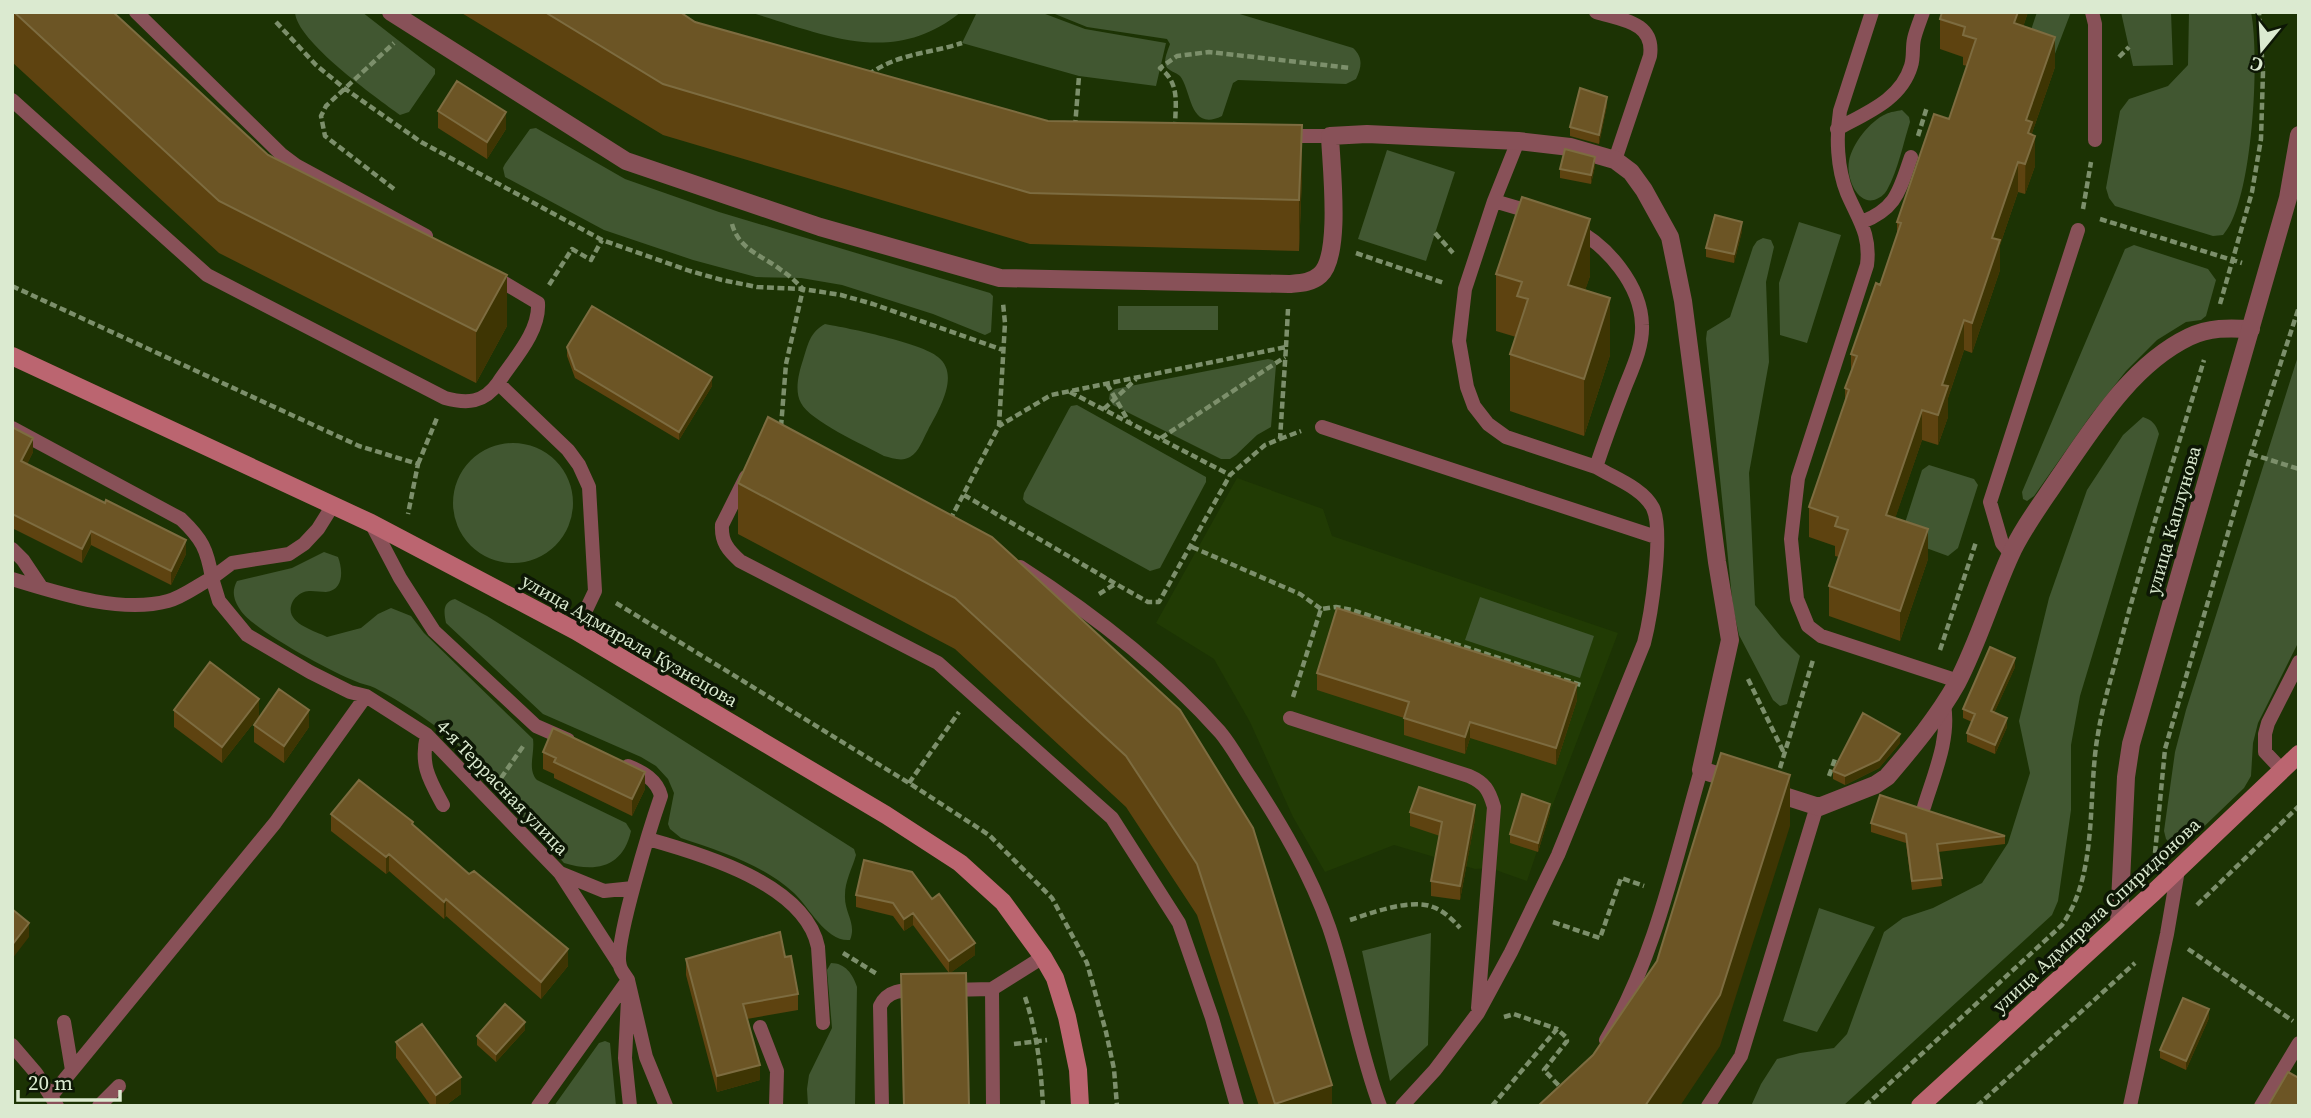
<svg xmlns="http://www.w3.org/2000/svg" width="2311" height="1118" viewBox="0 0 2311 1118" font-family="'Source Serif 4',serif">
<rect width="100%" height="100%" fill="#1c3304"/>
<!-- built -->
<path fill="#213b04" d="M1237 478 1323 509 1332 536 1618 633 1550 812 1527 881 1490 868 1475 869 1394 845 1325 872 1293 817 1250 722 1214 659 1156 623Z"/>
<!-- green -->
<path fill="#415731" d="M295 12H362L435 69V74L409 112 400 115C377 98 296 41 295 12Z
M749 12H961C892 68 824 34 749 12Z
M977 12H1040L1085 29 1166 43 1156 86 1079 76 962 43Z
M1050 12H1233L1353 48C1363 57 1362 67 1356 79L1346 84 1238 80 1233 83 1222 116C1189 132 1192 91 1180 76 1176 72 1168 71 1166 66 1163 61 1168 50 1170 44L1167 39 1087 27Z
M2037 12H2071L2053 59 2025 48Z
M2121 12H2171L2173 65 2133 66Z
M2189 12H2251C2260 56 2253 203 2223 235L2213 236 2115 206 2109 198 2106 188 2120 111 2129 99 2168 86 2188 65Z
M1902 110 1909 117 1910 122C1903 144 1898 170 1887 190 1884 195 1880 198 1874 200 1856 204 1846 176 1849 161 1852 144 1870 121 1886 114 1890 112 1897 111 1902 110Z
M536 128 625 179 719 212 990 293 993 296 991 332 985 335 933 314 842 285 801 278 756 277 693 260 604 230 505 177 503 168 505 164 530 129Z
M1387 150 1455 172 1426 261 1358 239Z
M1799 222 1841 235 1807 343 1780 335 1779 283Z
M1763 238 1771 240 1774 247 1766 282 1769 362 1749 473 1755 605 1781 637 1800 656 1787 704 1780 706 1773 700 1739 635 1733 608 1706 339 1707 331 1730 317 1753 247 1757 241Z
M2134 245 2208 269 2216 280 2206 316 2201 320 2186 322 2157 340 2126 371 2091 415 2034 496 2027 501 2023 499 2022 492 2125 249Z
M1118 306H1218V330H1118Z
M825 324C848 328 922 343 938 357 961 375 938 411 928 430 923 439 919 452 910 457 902 462 892 458 884 456 864 445 810 421 801 403 794 391 799 372 803 360 808 344 810 332 825 324Z
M2299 353V641L2258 723 2253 743 2251 776 2244 788 2189 841 2179 845H2172L2166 839 2164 831 2175 752 2186 710Z
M1268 359 1273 360 1276 365 1271 427 1257 435 1236 455 1230 459H1221L1113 405 1109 399 1110 393 1115 389Z
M1077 405 1206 477V482L1160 568 1150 571 1026 503 1023 499 1024 493 1069 409 1071 406Z
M2143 417C2152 420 2156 424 2159 434L2080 696 2071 745V810L2058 901 2052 915 1843 1106H1751L1761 1084 1777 1059 1800 1053 1834 1048 1847 1034 1884 932 1903 918 1933 908 1982 883 2008 843 2030 773 2019 721 2049 598 2087 490 2123 435Z
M453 503a60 60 0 1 1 120 0a60 60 0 1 1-120 0Z
M1929 465 1974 479 1978 485 1958 548 1948 556 1907 541 1903 529 1922 470Z
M324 552 338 557C343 570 344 590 326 592 319 592 310 590 304 592 299 594 294 598 292 603 284 623 313 630 327 637L361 628 378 614 391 608 411 616 424 633 533 739C535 754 527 769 537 780L626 823 631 831C623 867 596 873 564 863L455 742C431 721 403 703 375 688 369 685 361 684 355 681 331 672 254 630 241 611 234 601 231 592 237 581L292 568Z
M1480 597 1594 636 1580 678 1465 640Z
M455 599 487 616 854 849 856 855C852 869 845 881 845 895 844 913 857 923 850 940 826 942 810 908 794 893 762 864 722 852 681 838L670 829 668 824 674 793 668 779 656 766 641 757 543 714 446 623C444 613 442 602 455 599Z
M1819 908 1875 927 1817 1032 1783 1021Z
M1431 933 1428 1045 1390 1081 1362 951Z
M831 963C845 963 853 974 857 987L855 1106H808L807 1089 809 1075 832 1028 827 970Z
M605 1041 610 1043 616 1106H554L599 1043Z"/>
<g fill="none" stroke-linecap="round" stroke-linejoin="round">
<!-- path -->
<path stroke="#7c8f6b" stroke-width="4.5" stroke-dasharray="7 3.5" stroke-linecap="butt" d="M276 22 316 65 344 88 421 142 602 240 690 271 722 280 757 287 803 289 841 295 873 304 1003 350
M2119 57 2129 47
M868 75C898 53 928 54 962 43
M1075 127 1079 76
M1175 129C1175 105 1181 84 1160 68L1177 56 1209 52 1351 68
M1918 136 1927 107
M394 189 325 136 321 116 326 106 394 43
M2083 209 2091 162
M2100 219 2242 263
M732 224C739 250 762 255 781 270 789 275 796 282 803 289L786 364 781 427
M1435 233 1453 253
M1356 253 1444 283
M549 285 572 249 591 260 602 240
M12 286 359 446 418 464 408 514
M2220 304 2252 192 2261 139 2263 72 2259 12
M1286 347 1288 309
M1107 384 1129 422
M1070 392 1230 475
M1104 409 1136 379
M1161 438 1285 357
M1280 439 1301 431
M2251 454 2299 469
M418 464 437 418
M964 495 1116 584 1148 602H1159L1230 475 1265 445 1280 439 1286 347 1051 395 999 426
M950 520 999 426 1005 323 1003 303
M1192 547 1300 594 1321 609
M1099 594 1115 584
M616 603 909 783 989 835 1052 898 1087 963 1106 1032 1114 1069 1117 1106
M1940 650 1976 542
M1748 679 1784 753
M1293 697 1321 609 1336 607 1352 610 1581 685
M1780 768 1813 660
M1829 776 1835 759
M501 778 524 745
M909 783 959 712
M2155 853 2165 749 2251 454 2299 307
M2197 905 2299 806
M1350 920C1371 913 1411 898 1433 907 1444 911 1453 920 1460 928
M1553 922 1600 938 1621 878 1644 886
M2188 949 2293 1021
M843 953 877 974
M1025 997C1037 1033 1041 1068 1043 1106
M1504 1017 1514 1014 1557 1029
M1014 1044 1047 1040
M1492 1106 1557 1029 1566 1037 1567 1041 1544 1070 1562 1089
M1865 1106 2062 925C2099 873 2087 794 2098 734 2103 703 2113 672 2121 641 2146 546 2176 453 2204 360
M1977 1106 2135 963"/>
<!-- service -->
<path stroke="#885158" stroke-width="14" d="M136 12 281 154 297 166 426 236
M1596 12C1622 20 1655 22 1650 56L1615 160
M1872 12 1840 111C1836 137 1837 168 1847 193 1858 219 1871 234 1867 265L1798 478 1791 539 1797 599 1808 626 1821 636 1958 681
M2092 12 2095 24V140
M12 100 207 275 445 398C467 404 484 403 498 383L568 450 579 465 589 487 595 591 576 631
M1837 129C1866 113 1901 100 1911 66 1914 57 1912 48 1914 39 1916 30 1920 21 1923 12
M1285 136H1330
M1518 141 1494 201 1535 213
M1494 201 1465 289 1459 341 1467 387 1474 406 1488 424 1506 437 1596 467
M1862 222C1897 208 1899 191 1911 157
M491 275 538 303C540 332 513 360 498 383
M1322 427 1656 537
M12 428 181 519C202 539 207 549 212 578 198 585 183 597 168 601 121 614 58 593 12 579
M746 477 722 525C721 542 728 550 740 561L938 663 1112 818 1179 923 1212 1018 1237 1106
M333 505 318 529 304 544 289 554 232 563 212 578 219 601 247 635 310 672 350 692 366 696 427 735 560 873 604 891 633 888
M371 523 400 578 434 631 536 726 568 740
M12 549 23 560 41 587
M2011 554 2002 543 1990 502 2078 230
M1020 567C1093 614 1162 667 1220 732 1231 745 1240 762 1250 777 1281 824 1310 873 1329 927 1349 985 1358 1048 1380 1106
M1290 718 1469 776C1485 783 1489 790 1494 807L1478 1008
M427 735C420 765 429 779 443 805
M2282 770 2265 752V734L2268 723 2299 662
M1924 807C1934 774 1950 739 1944 705
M648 839C702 854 805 884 818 947L823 1023
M560 873 619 964
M628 980 646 1057 666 1106
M948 990 992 989
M628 999 625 1058 630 1106
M64 1022 72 1070
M760 1027 777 1071 776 1106
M1606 1040C1655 958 1675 860 1701 770
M12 1045 36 1073 57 1106
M51 1096 275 823 366 696
M99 1106 119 1086
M538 1106 628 980C626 976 621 971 620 966 613 946 652 822 661 796 657 780 643 772 628 766
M882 1106 880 1006C888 989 904 990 921 990
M993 1106 992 989 1043 957
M1402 1106 1435 1070 1478 1013 1511 952 1558 855 1644 643C1651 616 1664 532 1653 508 1643 488 1614 478 1596 467 1605 440 1615 413 1625 387 1633 367 1643 346 1642 325 1641 285 1607 245 1573 228
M1708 1106 1741 1056 1817 806
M2130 1106 2167 934 2178 870
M2261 1106 2299 1043"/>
<!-- minor -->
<path stroke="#885158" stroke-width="18" d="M391 12 626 161 820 227 1000 278 1289 284C1300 283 1311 283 1320 275 1342 256 1331 165 1330 136L1367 134 1518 141 1570 147 1615 160 1631 172 1644 190 1670 237 1683 301 1717 562 1730 640 1701 770 1736 781
M1769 791 1819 807 1875 785 1887 777C1912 748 1938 717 1957 683 1978 643 1991 598 2010 556 2022 529 2041 504 2057 480 2093 428 2131 365 2189 337 2210 327 2229 328 2251 329"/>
<!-- tertiary -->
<path stroke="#885158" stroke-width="18" d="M2119 923 2126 777 2131 744 2288 198 2299 135"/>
<!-- secondary -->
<path stroke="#bb6570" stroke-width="18" d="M12 356 371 523 576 631 886 815 960 863 1003 902 1043 957 1055 978 1067 1017 1078 1070 1080 1106
M1920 1106 2153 893 2299 754"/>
</g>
<!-- wall -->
<path fill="#5e4310" d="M12 12H113L268 155 507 326 476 383 219 253 12 62Z
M460 12H680L695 22 1048 121 1302 176 1299 251 1030 244 663 135Z
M1942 12H2028L2023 27 2055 67 2032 133 2035 166 2025 194 2018 192 2000 245V270L1972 353 1964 350 1948 398V417L1938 445 1922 440 1895 518 1928 559 1900 641 1829 616V586L1839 557 1835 556V546L1809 537V507L1845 401V388L1851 372V354L1880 285 1897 235V222L1949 119 1967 66 1963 65V57L1940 49V19Z
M1607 105 1599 144 1570 136V127Z
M438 111 506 129 487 159 438 128Z
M1595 166 1591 184 1560 178V169Z
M1742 231 1734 263 1706 257V248Z
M1496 274 1590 276 1585 290 1610 355 1584 436 1510 411V354L1516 337 1496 331Z
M567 347 712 386 679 440 575 378 567 356Z
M12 427 33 452 27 464 186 554 171 585 91 545 82 563 12 528Z
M738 483 1180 710 1332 1106H1259L1197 915 1126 807 955 649 738 534Z
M2015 667 1994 713 2007 727 1995 754 1967 742V733L1972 722 1963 718V709Z
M1317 673 1577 700 1556 765 1470 738 1465 754 1404 735V718L1317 690Z
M174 710 259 716 222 763 174 727Z
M254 725 309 727 284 763 254 742Z
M1900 743 1879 768 1845 785 1833 779V771Z
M543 752 645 789 632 816 554 778V774L543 769Z
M1410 812 1475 819 1460 900 1431 896V881L1440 836 1410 826Z
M1550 812 1538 852 1510 843V834Z
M331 814 413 825 568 966 541 999 446 916 444 919 389 871 386 874 331 831Z
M1871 823 2005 836V844L1938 852 1942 886 1912 890 1906 843 1871 832Z
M856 895 932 899 975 955 950 973 969 1106H903L901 974 949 973 913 925 904 931 893 916 856 907Z
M785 957 798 994V1010L747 1019 760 1080 717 1092 686 975V959Z
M2209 1018 2186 1070 2160 1058V1050Z
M525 1030 496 1062 477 1045V1036Z
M396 1042 461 1094 445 1106H431L396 1058Z"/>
<!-- shaded-wall -->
<path fill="#3e3503" d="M2018 12H2028L2014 54V23Z
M2055 37V67L2032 133V143L2035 136V166L2025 194 2026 120Z
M1607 97V105L1599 144V135Z
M506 112V129L487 159V142Z
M1302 125V176L1299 251V200Z
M1595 157V166L1591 184V175Z
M2018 162V192L2000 245V270L1972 353V323L1992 238Z
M1590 219V276L1568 341V285Z
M1742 222V231L1734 263V254Z
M507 275V326L476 383V331Z
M1610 298V355L1584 436V379Z
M1964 320V350L1948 398V417L1938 445V415L1942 385Z
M712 377V386L679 440V432Z
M1922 410V440L1886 545V515Z
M33 438V452L21 476V461Z
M1928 529V559L1900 641V611Z
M91 531V545L82 563V549Z
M186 540V554L171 585V571Z
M2015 658V667L1991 720V711Z
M1577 684V700L1556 765V748Z
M259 699V716L222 763V747Z
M309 710V727L284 763V746Z
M2007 718V727L1995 754V745Z
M1470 722V738L1465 754V737Z
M1900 734V743L1879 768 1845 785V776Z
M645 772V789L632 816V799Z
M1790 775V826L1720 1046 1680 1106H1645Z
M1550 804V812L1538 852V843Z
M1475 805V819L1460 900V886Z
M389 854V871L386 874V857Z
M446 899V916L444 919V902Z
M913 913V925L904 931V919Z
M29 923V937L12 959V945Z
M975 943V955L949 974V961Z
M568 949V966L541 999V982Z
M2209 1009V1018L2186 1070V1061Z
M525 1022V1030L496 1062V1054Z
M760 1065V1080L717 1092V1076Z
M461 1077V1094L445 1106H436V1095Z
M1332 1085V1106H1275V1104Z"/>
<!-- building -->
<path fill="#6c5525" stroke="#7d6c40" stroke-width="2" d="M14 12H113L268 155 507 275 476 331 219 201Z
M545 12H680L695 22 1048 121 1302 125 1299 200 1030 193 663 84Z
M1942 12H2018L2014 23 2055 37 2026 120 2032 122 2028 133 2035 136 2025 164 2018 162 1992 238 2000 240 1972 323 1964 320 1942 385 1948 386 1938 415 1922 410 1886 515 1928 529 1900 611 1829 586 1848 530 1835 526 1838 517 1809 507 1849 390 1845 388 1857 356 1851 354 1876 283 1880 285 1901 223 1897 222 1934 114 1949 119 1976 39 1963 35 1965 27 1940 19Z
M457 81 506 112 487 142 438 111Z
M1580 88 1607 97 1599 135 1570 127Z
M1565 149 1595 157 1591 175 1560 169Z
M1522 197 1590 219 1568 285 1610 298 1584 379 1510 354 1528 299 1517 296 1522 282 1496 274Z
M1715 215 1742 222 1734 254 1706 248Z
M592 306 712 377 679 432 575 369 567 347Z
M768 417 992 537 1180 710 1253 828 1332 1085 1275 1104 1197 864 1126 756 955 598 738 483Z
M12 427 33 438 21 461 105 503 106 500 186 540 171 571 91 531 82 549 12 514Z
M1337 608 1577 684 1556 748 1470 722 1465 737 1404 718 1409 702 1317 673Z
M1990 647 2015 658 1991 711 2007 718 1995 745 1967 733 1975 714 1963 709Z
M210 662 259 699 222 747 174 710Z
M279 689 309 710 284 746 254 725Z
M1863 713 1900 734 1879 760 1845 776 1833 771Z
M553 728 645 772 632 799 554 762 556 758 543 752Z
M1721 753 1790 775 1720 995 1645 1106H1538L1593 1055 1657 961Z
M359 780 413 822 412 824 469 874 474 871 568 949 541 982 446 899 444 902 389 854 386 857 331 814Z
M1419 787 1475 805 1460 886 1431 881 1442 822 1410 812Z
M1522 794 1550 804 1538 843 1510 834Z
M1880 795 2005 836 1937 844 1942 878 1912 881 1906 834 1871 823Z
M864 860 912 872 932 899 939 894 975 943 949 961 913 913 904 919 893 903 856 895Z
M12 909 29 923 12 945Z
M780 932 785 957 791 956 798 994 743 1004 760 1065 717 1076 686 959Z
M966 973 969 1106H904L901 974Z
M2183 998 2209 1009 2186 1061 2160 1050Z
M505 1004 525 1022 496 1054 477 1036Z
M422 1024 461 1077 436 1095 396 1042Z
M2288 1072 2299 1078V1106H2268Z"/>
<g text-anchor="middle" stroke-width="7" stroke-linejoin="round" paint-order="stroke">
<!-- street labels -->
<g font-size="19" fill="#dbead0" stroke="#0d1705">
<text transform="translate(2173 520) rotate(-74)" y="7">улица Каплунова</text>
<text transform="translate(630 640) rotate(30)" y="7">улица Адмирала Кузнецова</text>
<text transform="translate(503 787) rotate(46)" y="7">4-я Террасная улица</text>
<text transform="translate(2096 915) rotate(-43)" y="7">улица Адмирала Спиридонова</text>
</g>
</g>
<!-- border -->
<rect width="2311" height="1118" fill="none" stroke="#dbead0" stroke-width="28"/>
<!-- north arrow -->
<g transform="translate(2262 49) rotate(198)" stroke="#0d1705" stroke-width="5" paint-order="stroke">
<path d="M0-5L12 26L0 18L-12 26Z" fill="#dbead0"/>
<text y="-10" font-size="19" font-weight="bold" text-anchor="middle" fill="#dbead0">С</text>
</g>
<!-- scale -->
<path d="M18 1090v10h102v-10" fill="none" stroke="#dbead0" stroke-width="3.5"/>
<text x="28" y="1090" font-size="21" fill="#dbead0" stroke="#0d1705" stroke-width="5" paint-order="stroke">20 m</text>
</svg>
